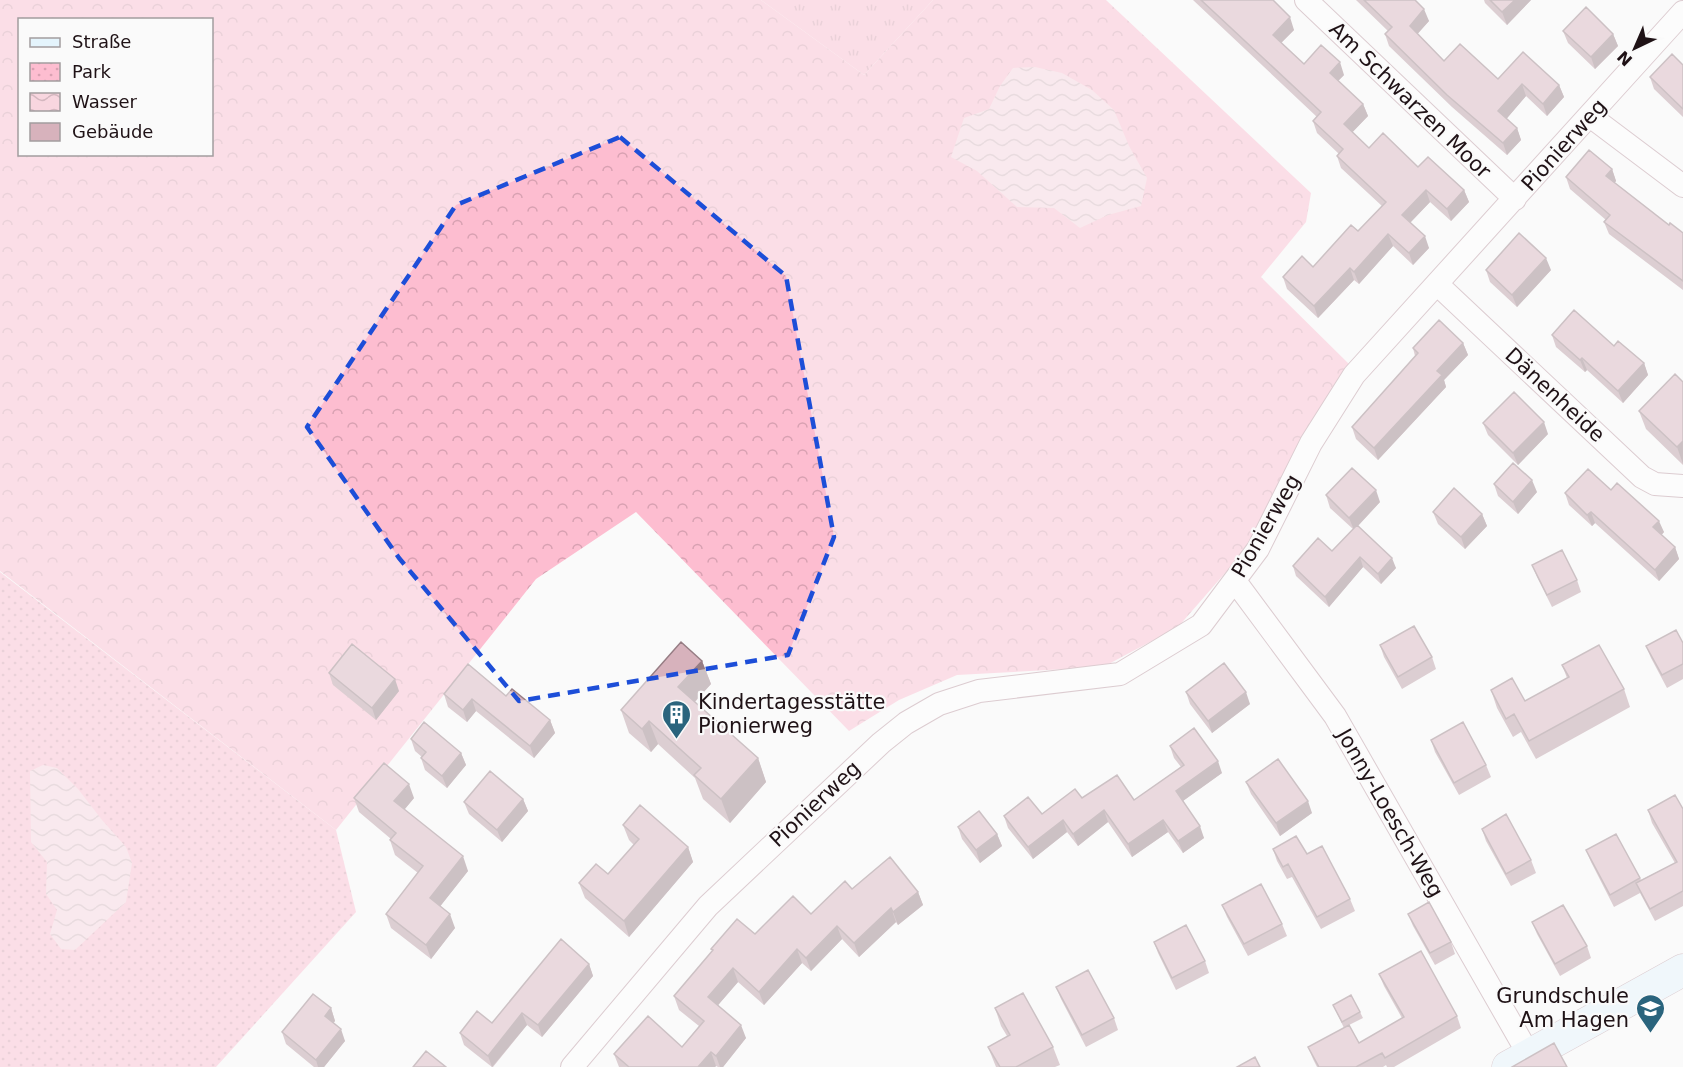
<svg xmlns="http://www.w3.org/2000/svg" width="1683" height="1067" viewBox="0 0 1683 1067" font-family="'DejaVu Sans',sans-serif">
<defs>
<pattern id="grass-tufts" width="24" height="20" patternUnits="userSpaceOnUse" patternTransform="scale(1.5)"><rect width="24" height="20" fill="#fdbdd0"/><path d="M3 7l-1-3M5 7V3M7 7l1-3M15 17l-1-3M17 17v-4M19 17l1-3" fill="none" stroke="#d8a1b2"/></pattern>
<pattern id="forest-crowns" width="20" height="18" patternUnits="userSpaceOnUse" patternTransform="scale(1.5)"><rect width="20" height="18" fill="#fdbdd0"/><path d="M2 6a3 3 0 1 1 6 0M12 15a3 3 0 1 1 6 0" fill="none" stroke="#d8a1b2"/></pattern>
<pattern id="park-dots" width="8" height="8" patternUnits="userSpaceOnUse" patternTransform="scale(1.5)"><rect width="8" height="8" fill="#fdbdd0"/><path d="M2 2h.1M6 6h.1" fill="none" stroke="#d8a1b2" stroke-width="1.8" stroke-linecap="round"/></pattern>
<pattern id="water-waves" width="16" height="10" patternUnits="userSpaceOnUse" patternTransform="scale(1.5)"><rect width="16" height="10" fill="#f8d6df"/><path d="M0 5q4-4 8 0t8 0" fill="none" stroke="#d4b7bf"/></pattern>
</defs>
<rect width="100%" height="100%" fill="#fafafa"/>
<!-- grass -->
<path fill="url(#grass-tufts)" d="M761 0H933L864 75Z"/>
<!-- forest -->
<path fill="url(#forest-crowns)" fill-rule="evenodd" d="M0 0H761L864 75 933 0H1106L1311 193 1306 222 1261 277 1350 365 1246 549 1178 627 1103 667 957 675 899 700 849 731 636 512 536 579 336 830 0 571ZM20 20H212V154H20Z"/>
<!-- park -->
<path fill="url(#park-dots)" d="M0 572 336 830 356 912 216 1067H0Z"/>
<!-- water -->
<path fill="url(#water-waves)" d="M1035 67 1062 73 1092 90 1114 110 1129 146 1147 178 1141 206 1108 215 1080 228 1054 208 1017 207 977 171 951 157 964 118 989 109 1000 86 1013 68Z
M43 765 57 768 78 789 102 820 126 847 132 863 126 902 75 950 61 949 50 934 57 910 46 894 47 862 31 842 30 771Z"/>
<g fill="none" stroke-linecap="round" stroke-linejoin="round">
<defs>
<path id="street" d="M1306 0 1515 199
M1590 116 1683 186
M1437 284 1642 477 1655 484 1683 486
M1235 581 1335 716 1529 1055
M572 1067 708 906 881 743 906 723 939 704 979 691 1120 674 1201 625 1258 549 1311 443 1354 375 1683 12"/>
<path id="secondary" d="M1508 1067 1683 970"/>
</defs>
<!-- street casing -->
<use href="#street" stroke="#b9959f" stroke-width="24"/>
<!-- secondary casing -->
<use href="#secondary" stroke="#b9959f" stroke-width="33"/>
<!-- street -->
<use href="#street" stroke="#fff" stroke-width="22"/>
<!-- secondary -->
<use href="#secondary" stroke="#e4f4fc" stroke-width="32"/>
</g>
<!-- wall -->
<path fill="#b999a2" d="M1193 0H1273L1294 30 1281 43 1304 64 1344 75 1338 81 1363 104 1368 116 1352 132 1369 148 1418 167 1464 190 1469 202 1451 221 1430 202 1410 223 1429 248 1413 265 1393 246 1359 284 1354 280 1318 318 1287 289 1283 277 1313 267 1358 231 1382 206 1341 168 1337 156 1339 154 1317 133 1313 121 1317 117Z
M1356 0H1415L1429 21 1417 34 1444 61 1498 79 1559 85 1564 97 1547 116 1526 96 1506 119 1517 128 1521 140 1507 155 1452 107 1389 46 1385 34 1388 31Z
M1484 0H1531L1507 25 1485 3Z
M1563 31 1613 34 1618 46 1595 69 1568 43Z
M1683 65V117L1654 89 1650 77Z
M1612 169 1616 181 1614 183 1669 225 1683 233V290L1609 234 1604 222 1606 220 1570 189 1566 177Z
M1486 270H1551L1517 307 1490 282Z
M1552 335 1614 346 1644 363 1648 375 1623 403 1587 370 1585 372 1556 347Z
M1463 343 1468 355 1444 380 1446 387 1378 460 1356 439 1352 427 1415 356 1413 348Z
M1683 382V465L1646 429 1639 411Z
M1483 423 1548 434 1518 465 1488 435Z
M1494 484 1537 492 1518 514 1498 496Z
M1611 490 1664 532 1661 535 1675 547 1679 559 1659 581 1595 523 1592 526 1569 505 1565 493Z
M1326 495 1380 502 1358 526 1396 568 1381 584 1363 567 1329 607 1296 576 1293 566 1332 551 1353 529 1330 508Z
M1433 512 1482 514 1487 526 1465 549 1438 524Z
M1532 565 1577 580 1581 592 1552 607 1537 577Z
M1683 643V679L1667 688 1651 658 1646 646Z
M1380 645 1432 657 1436 669 1402 689 1384 657Z
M702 661 711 684 695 702 758 758 766 782 730 823 703 799 695 778 658 744 651 752 629 733 621 710Z
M1562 665 1624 689 1630 707 1536 759 1521 732 1513 737 1497 708 1491 690 1525 701 1567 678Z
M329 673 399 691 376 720 333 685Z
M1186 692 1250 704 1212 733 1190 704Z
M444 694 506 696 550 720 555 733 534 758 476 711 467 722 448 707Z
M411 739 461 753 466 765 447 788 425 770 421 758 422 757 415 751Z
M1431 740 1486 765 1491 777 1459 795 1435 752Z
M1170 746 1222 773 1183 801 1204 838 1183 853 1168 832 1132 857 1108 822 1078 846 1067 832 1033 859 1008 828 1004 816 1042 814 1082 798 1134 800 1181 767 1174 758Z
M1246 782 1312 813 1280 836 1251 794Z
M354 798H414L404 810 468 871 440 906 455 928 431 959 391 928 386 914 418 873 395 855 390 840 391 839 359 812Z
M523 799 528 811 502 842 469 814 464 802Z
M1683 809V906L1655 921 1640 893 1614 907 1591 862 1586 850 1616 834 1641 880 1675 863 1652 823 1648 810Z
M623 825 688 847 693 862 629 937 585 898 579 883 608 874 634 845 629 840Z
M958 827 997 834 1002 846 980 863 962 839Z
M1482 829 1531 860 1536 873 1511 886 1486 841Z
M1273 849 1307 854 1350 899 1355 911 1321 929 1292 877 1287 879 1277 861Z
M852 889 918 892 923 905 898 925 896 922 859 957 842 939 811 971 802 963 764 1005 738 982 718 1005 746 1038 723 1067H718L716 1066 715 1067H619L614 1054 682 1047 699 1026 679 1010 674 996 712 951 711 949 755 934 811 914Z
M1222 905 1282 924 1287 936 1248 956 1227 917Z
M1408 914 1451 942 1455 954 1435 965 1413 926Z
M1532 922 1587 946 1591 958 1560 976 1537 934Z
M1154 942 1205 961 1209 973 1176 990 1158 953Z
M589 964 593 976 542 1037 527 1025 493 1067H492L464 1045 460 1033 492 1023Z
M1379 974 1457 1016 1461 1028 1394 1067H1387L1386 1065 1383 1067H1317L1313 1059 1308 1047 1344 1028 1333 1005 1360 1012 1363 1018 1349 1025 1359 1043 1402 1018 1384 986Z
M1056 987 1114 1018 1118 1030 1086 1047 1061 999Z
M331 1008 335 1021 333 1023 345 1041 324 1067H314L286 1044 282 1032Z
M995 1008 1053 1047 1060 1065 1055 1067H996L988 1047 1007 1036 1001 1026Z"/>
<!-- shaded-wall -->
<path fill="#967d84" d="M1515 0H1531L1507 25 1502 12Z
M1424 9 1429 21 1414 38 1410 26Z
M1290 17 1294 30 1277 47 1273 35Z
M1613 34 1618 46 1595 69 1591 57Z
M1340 62 1344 75 1334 85 1330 73Z
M1522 84 1526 96 1503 123 1498 111Z
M1559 85 1564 97 1547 116 1543 104Z
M1363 104 1368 116 1348 137 1344 124Z
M1517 128 1521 140 1507 155 1503 143Z
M1612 169 1616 181 1610 189 1606 176Z
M1426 190 1430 202 1406 227 1402 215Z
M1464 190 1469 202 1451 221 1447 209Z
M1388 234 1393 246 1359 284 1354 272Z
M1425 236 1429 248 1413 265 1409 253Z
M1546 258 1551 270 1517 307 1512 295Z
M1350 268 1354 280 1318 318 1314 306Z
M1463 343 1468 355 1444 380 1446 387 1378 460 1374 448 1437 371Z
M1582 358 1587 370 1585 372 1580 360Z
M1644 363 1648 375 1623 403 1618 391Z
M1544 422 1548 434 1518 465 1513 453Z
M1683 441V464L1677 447Z
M1532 480 1537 492 1518 514 1513 502Z
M1376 490 1380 502 1354 530 1349 518Z
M1591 512 1595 523 1592 526 1587 515Z
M1482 514 1487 526 1465 549 1461 537Z
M1659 521 1664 532 1658 539 1653 527Z
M1675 547 1679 559 1659 581 1655 570Z
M1360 557 1363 567 1329 607 1325 597Z
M1392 558 1396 568 1381 584 1378 574Z
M702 661 711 684 687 710 678 687Z
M395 679 399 691 376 720 372 708Z
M1246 692 1250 704 1212 733 1208 721Z
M472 699 476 711 467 722 463 710Z
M550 720 555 733 534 758 530 746Z
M649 721 658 744 651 752 642 729Z
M461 753 466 765 447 788 442 776Z
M758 758 766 782 730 823 721 799Z
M1218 761 1222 773 1180 803 1176 791Z
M409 784 414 798 399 816 394 801Z
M523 799 528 811 502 842 497 830Z
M1308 801 1312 813 1280 836 1276 823Z
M1104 810 1108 822 1078 846 1073 834Z
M1063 820 1067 832 1033 859 1028 847Z
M1163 820 1168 832 1132 857 1128 844Z
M1200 826 1204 838 1183 853 1178 841Z
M997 834 1002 846 980 863 976 850Z
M688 847 693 862 629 937 624 921Z
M463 856 468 871 435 913 430 898Z
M918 892 923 905 898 925 893 912Z
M891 908 896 922 859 957 854 943Z
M450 914 455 928 431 959 426 945Z
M837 926 842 939 811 971 806 958Z
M797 949 802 963 764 1005 759 992Z
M589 964 593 976 542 1037 538 1025Z
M733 968 738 982 713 1011 708 997Z
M331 1008 335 1021 329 1028 325 1016Z
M522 1013 527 1025 492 1067 488 1056Z
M741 1025 746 1038 723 1067H720L716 1056Z
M341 1029 345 1041 324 1067H318L316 1060Z
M711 1052 716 1066 715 1067H698Z"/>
<!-- building -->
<path fill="#d7b2bc" stroke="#967d84" stroke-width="1.5" d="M1201 0H1273L1290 17 1273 35 1289 50 1304 64 1321 45 1340 62 1330 73 1363 104 1344 124 1369 148 1383 133 1418 167 1428 157 1464 190 1447 209 1426 190 1402 215 1425 236 1409 253 1388 234 1354 272 1350 268 1314 306 1283 277 1302 256 1313 267 1351 225 1358 231 1386 202 1337 156 1343 149 1313 121 1321 112Z
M1364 0H1415L1424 9 1410 26 1444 61 1460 44 1498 79 1523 52 1559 85 1543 104 1522 84 1498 111 1517 128 1503 143 1447 95 1385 34 1392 27Z
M1490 0H1515L1502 12Z
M1586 7 1613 34 1591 57 1563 31Z
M1672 54 1683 65V109L1650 77Z
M1589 150 1612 169 1606 176 1669 225 1670 223 1683 233V281L1604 222 1610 215 1566 177Z
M1519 233 1546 258 1512 295 1486 270Z
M1574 310 1614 346 1618 341 1644 363 1618 391 1582 358 1580 360 1552 335Z
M1439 320 1463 343 1437 371 1442 375 1374 448 1352 427 1418 353 1413 348Z
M1675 374 1683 382V441L1677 447 1639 411Z
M1514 392 1544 422 1513 453 1483 423Z
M1513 463 1532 480 1513 502 1494 484Z
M1352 468 1376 490 1349 518 1326 495Z
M1588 469 1611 490 1617 483 1659 521 1653 527 1675 547 1655 570 1591 512 1587 515 1565 493Z
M1454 488 1482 514 1461 537 1433 512Z
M1357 525 1392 558 1378 574 1360 557 1325 597 1293 566 1318 538 1332 551Z
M1562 550 1577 580 1547 595 1532 565Z
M1414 626 1432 657 1398 677 1380 645Z
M1676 630 1683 643V664L1662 675 1646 646Z
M681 642 702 661 678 687 758 758 721 799 694 775 701 768 649 721 642 729 621 710Z
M352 644 395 679 372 708 329 673Z
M1599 645 1624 689 1529 741 1514 714 1506 719 1491 690 1512 678 1525 701 1569 677 1562 665Z
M1224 663 1246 692 1208 721 1186 692Z
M468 664 506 696 512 689 550 720 530 746 472 699 463 710 444 694Z
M424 722 461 753 442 776 421 758 426 752 411 739Z
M1463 722 1486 765 1454 783 1431 740Z
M1194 728 1218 761 1176 791 1200 826 1178 841 1163 820 1128 844 1104 810 1073 834 1063 820 1028 847 1004 816 1028 797 1042 814 1075 789 1082 798 1117 775 1134 800 1184 765 1170 746Z
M1278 759 1308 801 1276 823 1246 782Z
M384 763 409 784 394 801 463 856 430 898 450 914 426 945 386 914 423 866 390 840 396 833 354 798Z
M490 771 523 799 497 830 464 802Z
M1675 795 1683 809V891L1650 909 1636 883 1677 862 1648 810Z
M640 805 688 847 624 921 579 883 596 864 608 874 639 839 623 825Z
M979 811 997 834 976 850 958 827Z
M1506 814 1531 860 1506 874 1482 829Z
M1616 834 1640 878 1610 895 1586 850Z
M1296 836 1307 854 1322 846 1350 899 1317 917 1288 864 1283 867 1273 849Z
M890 857 918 892 893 912 891 908 854 943 837 926 806 958 797 949 759 992 733 968 708 997 741 1025 716 1056 711 1052 698 1067H629L614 1054 648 1016 682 1047 704 1021 674 996 713 950 711 949 737 919 755 934 793 896 811 914 845 881 852 889Z
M1261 884 1282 924 1244 944 1222 905Z
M1429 902 1451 942 1430 953 1408 914Z
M1563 905 1587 946 1555 964 1532 922Z
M1186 925 1205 961 1172 978 1154 942Z
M561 939 589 964 538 1025 522 1013 488 1056 460 1033 477 1011 492 1023Z
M1421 951 1457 1016 1385 1058 1382 1053 1356 1067H1319L1308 1047 1349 1025 1359 1043 1404 1017 1379 974Z
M1088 970 1114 1018 1082 1035 1056 987Z
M1023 993 1053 1047 1016 1067H1000L988 1047 1010 1035 995 1008Z
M313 994 331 1008 325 1016 341 1029 316 1060 282 1032Z
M1351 995 1360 1012 1342 1022 1333 1005Z
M1554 1043 1567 1067H1512Z
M426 1051 446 1067H413Z
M1255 1057 1260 1067H1237Z"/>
<!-- marked area -->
<path d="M0 0H1683V1067H0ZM620 137 786 276 834 537 788 655 519 701 399 558 307 427 456 205Z" fill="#fafafa" fill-opacity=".55" fill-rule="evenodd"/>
<path fill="none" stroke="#1d4ed8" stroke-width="4.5" stroke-dasharray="12 8" stroke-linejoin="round" d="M620 137 786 276 834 537 788 655 519 701 399 558 307 427 456 205Z"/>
<!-- icons -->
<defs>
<symbol id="building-pin" viewBox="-11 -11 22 30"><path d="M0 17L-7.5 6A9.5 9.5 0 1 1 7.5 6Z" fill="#2a647d" stroke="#fafafa"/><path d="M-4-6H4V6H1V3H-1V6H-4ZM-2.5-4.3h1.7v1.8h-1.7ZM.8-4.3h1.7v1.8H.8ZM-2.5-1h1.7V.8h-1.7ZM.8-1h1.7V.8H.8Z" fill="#fff"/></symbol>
<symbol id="school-pin" viewBox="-11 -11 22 30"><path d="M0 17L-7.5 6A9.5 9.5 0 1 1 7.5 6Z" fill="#2a647d" stroke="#fafafa"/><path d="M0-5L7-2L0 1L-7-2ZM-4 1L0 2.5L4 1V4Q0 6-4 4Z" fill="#fff"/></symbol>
</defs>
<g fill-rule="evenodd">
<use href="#building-pin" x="660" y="698" width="33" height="45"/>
<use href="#school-pin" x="1634" y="992" width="33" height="45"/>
</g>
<g text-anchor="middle" stroke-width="4.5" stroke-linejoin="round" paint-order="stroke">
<!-- street labels -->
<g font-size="21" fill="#1f1216" stroke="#fafafa">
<text transform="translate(1410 100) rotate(44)" y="7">Am Schwarzen Moor</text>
<text transform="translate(1564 145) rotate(-48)" y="7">Pionierweg</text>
<text transform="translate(1555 395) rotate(43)" y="7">Dänenheide</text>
<text transform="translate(1266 526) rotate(-60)" y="7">Pionierweg</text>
<text transform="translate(815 804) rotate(-43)" y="7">Pionierweg</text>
<text transform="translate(1390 813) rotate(60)" y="7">Jonny-Loesch-Weg</text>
</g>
<!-- poi labels -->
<g font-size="21" fill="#1f1216" stroke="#fafafa" text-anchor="start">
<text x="698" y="709">Kindertagesstätte<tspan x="698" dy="24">Pionierweg</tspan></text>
<text x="1629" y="1003" text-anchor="end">Grundschule<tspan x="1629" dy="24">Am Hagen</tspan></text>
</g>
</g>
<!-- legend -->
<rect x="18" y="18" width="195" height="138" fill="#fafafa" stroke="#a29d9f" stroke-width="1.5"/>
<rect x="30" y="38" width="30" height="9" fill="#e4f4fc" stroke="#a29d9f" stroke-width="1.5"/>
<text x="72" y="48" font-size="18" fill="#1f1216">Straße</text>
<rect x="30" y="63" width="30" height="18" fill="url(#park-dots)" stroke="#a29d9f" stroke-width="1.5"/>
<text x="72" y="78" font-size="18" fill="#1f1216">Park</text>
<rect x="30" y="93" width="30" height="18" fill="url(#water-waves)" stroke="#a29d9f" stroke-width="1.5"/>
<text x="72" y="108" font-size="18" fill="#1f1216">Wasser</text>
<rect x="30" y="123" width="30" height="18" fill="#d7b2bc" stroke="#a29d9f" stroke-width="1.5"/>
<text x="72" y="138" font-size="18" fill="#1f1216">Gebäude</text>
<!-- north arrow -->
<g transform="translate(1635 48) rotate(224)" stroke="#fafafa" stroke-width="4.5" paint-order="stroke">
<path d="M0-4.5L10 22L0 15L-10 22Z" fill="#1f1216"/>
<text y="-9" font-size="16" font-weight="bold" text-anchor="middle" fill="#1f1216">N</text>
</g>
</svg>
